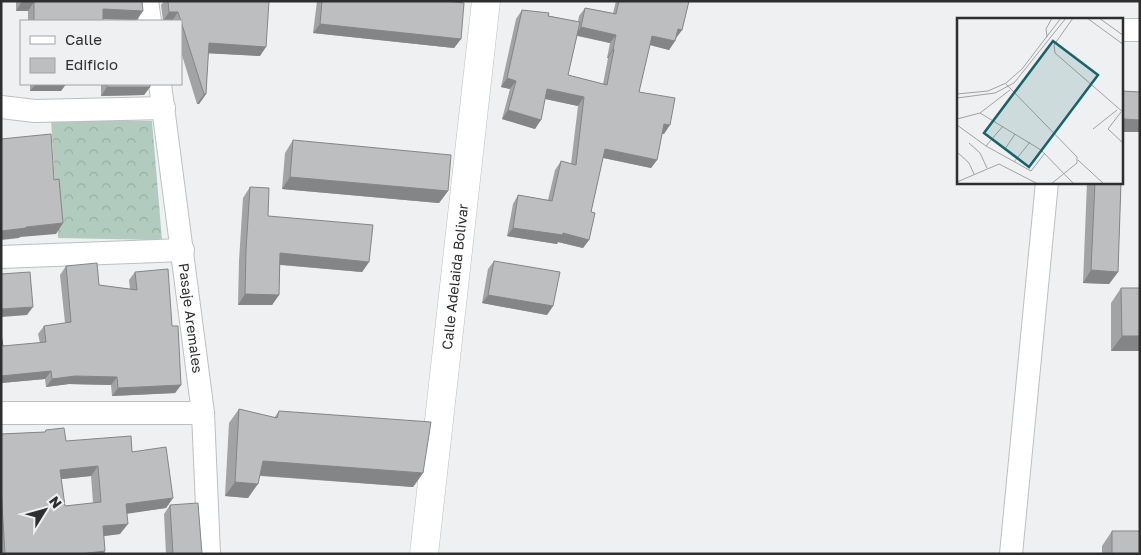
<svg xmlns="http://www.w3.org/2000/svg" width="1141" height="555" viewBox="0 0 1141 555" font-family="'Golos Text',sans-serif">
<defs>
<pattern id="forest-crowns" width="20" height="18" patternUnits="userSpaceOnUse" patternTransform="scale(1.25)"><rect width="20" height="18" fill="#b2cbbf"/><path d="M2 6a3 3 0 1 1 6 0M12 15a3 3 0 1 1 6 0" fill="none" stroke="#99afa4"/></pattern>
</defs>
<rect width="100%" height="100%" fill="#eef0f1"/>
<!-- forest -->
<path fill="url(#forest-crowns)" d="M51 119 152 121 162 240 58 238Z"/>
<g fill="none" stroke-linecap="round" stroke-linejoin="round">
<defs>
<g id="minor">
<path d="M147 1 150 21"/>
<path d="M1122 30H1140"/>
<path id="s1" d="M160 84 203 413 209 554"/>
<path d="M1 107 35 111 164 108"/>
<path d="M1 257 183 250"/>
<path d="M1 413H203"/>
<path d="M1011 554 1047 182"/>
</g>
<g id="major">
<path id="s2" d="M424 554 486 1"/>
</g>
</defs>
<!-- minor casing -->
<use href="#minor" stroke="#bdbfc0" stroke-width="24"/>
<!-- major casing -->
<use href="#major" stroke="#bdbfc0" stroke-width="29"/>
<!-- minor -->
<use href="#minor" stroke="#fff" stroke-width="22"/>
<!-- major -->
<use href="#major" stroke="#fff" stroke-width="28"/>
</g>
<!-- wall -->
<path fill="#a3a3a5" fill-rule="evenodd" d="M16 1H142L137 20 103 19V21H28V11H16Z
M164 1H269L260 56 208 53 206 94 199 104H197L181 52V21H163L161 5Z
M317 1H446L461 39 454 48 313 33Z
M616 1H689L682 30 676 38 675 41 669 50 650 45 639 92 664 134H662L657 160 651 168 603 158 591 212 589 240 583 248 558 242 557 244 507 236 513 204 518 195 548 200 555 170 561 161 571 164 578 106 545 99 535 129 502 119 510 89 501 87 516 19 522 10 578 22 579 16 585 8 613 13ZM577 36 610 43 607 58H608L603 84 568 75Z
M30 84H66L61 91H30Z
M101 84H150V87L144 95 101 96Z
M293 140 448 191 439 203 282 189 285 153Z
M1087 182H1121L1118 272 1109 284 1083 283Z
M250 187 268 216 369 262 362 272 280 265 279 295 272 305H238L239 261 243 198Z
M494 261 553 306 547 315 482 303 488 269Z
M66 266 99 285 130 289 129 280 135 272 172 326 181 385 175 393 112 396 111 385 69 384 46 387 45 379 1 383V334L3 346 40 343 38 334 44 326 65 323 60 275Z
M1121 288H1140V351H1111V303Z
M239 409 274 418 279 411 423 473 413 487 260 476 248 498 225 496 229 423Z
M46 430 66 441 132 452 173 498 166 508 127 513 120 534 104 536 105 551 104 554H1V434L45 432ZM91 476 93 503 65 506 61 479Z
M170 505 202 554H166L164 514Z
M1112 531 1140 554H1102V546Z"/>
<!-- shaded-wall -->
<path fill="#848586" d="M22 1 34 2 28 11H16Z
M103 9 143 11 137 20 96 19Z
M169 12H178L172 21H163Z
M320 24 461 39 454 48 313 33Z
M581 27 616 35 610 43 575 35Z
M678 29 682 30 676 38 672 37Z
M652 36 675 41 669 50 646 44Z
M209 43 266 47 260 56 202 53Z
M613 49H614L608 58H607Z
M507 78 516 81 510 89 501 87Z
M36 84H66L61 91H30Z
M107 87H150L144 95 101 96Z
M547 89 584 97 578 106 541 98Z
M204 94H206L199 104H197Z
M508 110 541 120 535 129 502 119Z
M1124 119 1140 120V132H1122Z
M664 124 670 125 664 134 658 133Z
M605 149 657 160 651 168 599 157Z
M290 177 448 191 439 203 282 189Z
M63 223 56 234 20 237 19 238 1 240V231L26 227Z
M513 228 563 233 589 240 583 248 558 242 557 244 507 236Z
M280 253 369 262 362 272 273 264Z
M1091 270 1118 272 1109 284 1083 283Z
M245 294 279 295 272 305H238Z
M488 295 553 306 547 315 482 303Z
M33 307 27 315 1 317V309Z
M1122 336H1140V351H1111Z
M51 371 45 379 1 383V376Z
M75 376 117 377 111 385 69 384 46 387 52 379Z
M181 385 175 393 112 396 118 388Z
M263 461 423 473 413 487 254 475Z
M98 466 91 476 53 480 60 470Z
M235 482 258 484 248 498 225 496Z
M173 498 166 508 119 515 126 504Z
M128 524 120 534 96 537 103 526Z
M105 551 104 554H79Z"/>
<!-- building -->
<path fill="#bdbec0" stroke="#848586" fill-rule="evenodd" d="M22 1H142L143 11 103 9V21H34V2Z
M168 1H269L266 47 209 43 206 94H204L178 12H169Z
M322 1H446L464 3 461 39 320 24Z
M619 1H689L682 30 678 29 675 41 652 36 639 92 675 98 670 125 664 124 657 160 605 149 591 212 595 213 589 240 563 233V235L513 228 518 195 552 201 561 161 576 165 584 97 547 89 541 120 508 110 516 81 507 78 522 10 549 13 548 16 580 22 568 75 607 85 614 49H613L616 35 581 27 585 8 616 14Z
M107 84H150V87H107Z
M1122 91 1140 92V120L1124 119 1122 153Z
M51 134 54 180 59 179 63 223 26 227V228L1 231V139Z
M293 140 451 155 448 191 290 177Z
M1095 182H1121L1118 272 1091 270Z
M250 187 269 188 268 216 373 225 369 262 280 253 279 295 245 294 246 250Z
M494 261 560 272 553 306 488 295Z
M97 263 99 285 137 290 135 272 168 269 172 326H178L181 385 118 388 117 377 75 376 52 379 51 371 1 376V334L3 346 46 342 44 326 71 322 66 266Z
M30 272 33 307 1 309V274Z
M1121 288H1140V336H1122Z
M239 409 277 418 279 411 431 422 423 473 263 461 258 484 235 482Z
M64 428 66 441 131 436 132 452 166 447 173 498 126 504 128 524 103 526 105 551 79 554H5L1 488V434L45 432 46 430ZM98 466 101 502 65 506 60 470Z
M198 503 202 554H173L170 505Z
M1112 531H1140V554H1112Z"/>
<g text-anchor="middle" stroke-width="4" stroke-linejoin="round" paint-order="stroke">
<!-- street labels -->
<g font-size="14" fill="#2e2e2f" stroke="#eef0f1">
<text dy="5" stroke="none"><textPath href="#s2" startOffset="279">Calle Adelaida Bolivar</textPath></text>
<text dy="5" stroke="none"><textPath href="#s1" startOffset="236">Pasaje Aremales</textPath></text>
</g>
</g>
<!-- overview -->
<g transform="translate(957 18)">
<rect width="166" height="166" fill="#eef0f1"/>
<path fill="none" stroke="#a1a2a3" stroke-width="1" d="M116 0 97 27 98 35 167 95M130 0 167 27M142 0 167 18M90 19 89 11 95 0M49 66 120 139V145L94 166M0 76 31 73 49 65 65 51 104 0M0 80 38 75 57 65 109 0M164 94 151 111 167 126M23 95 84 132 117 166M0 101 23 95 53 72M0 107 29 128 74 153 88 135M136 111 160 92M12 125 23 135 30 150M29 128 46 108M48 131 58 116M0 134 12 145 17 156M121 142 147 166M57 144 73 124M0 164 42 146 81 166"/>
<path fill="#15636b" fill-opacity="0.15" stroke="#15636b" stroke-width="2.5" d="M96 23 141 57 72 149 27 115Z"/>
<rect width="166" height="166" fill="none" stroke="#2e2e2f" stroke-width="2.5"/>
</g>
<!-- border -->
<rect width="1141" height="555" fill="none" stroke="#2e2e2f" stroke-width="5"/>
<!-- legend -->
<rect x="20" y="20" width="162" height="65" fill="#eef0f1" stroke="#a1a2a3"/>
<rect x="30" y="36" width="25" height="8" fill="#ffffff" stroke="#a1a2a3"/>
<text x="65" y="45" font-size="15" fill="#2e2e2f">Calle</text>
<rect x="30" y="58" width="25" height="15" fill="#bdbec0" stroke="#a1a2a3"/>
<text x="65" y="70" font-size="15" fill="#2e2e2f">Edificio</text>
<!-- north arrow -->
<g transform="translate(45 510) rotate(53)" stroke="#eef0f1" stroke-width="4" paint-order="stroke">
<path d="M0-4L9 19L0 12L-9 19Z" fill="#2e2e2f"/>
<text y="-8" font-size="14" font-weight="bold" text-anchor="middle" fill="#2e2e2f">N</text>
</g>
</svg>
